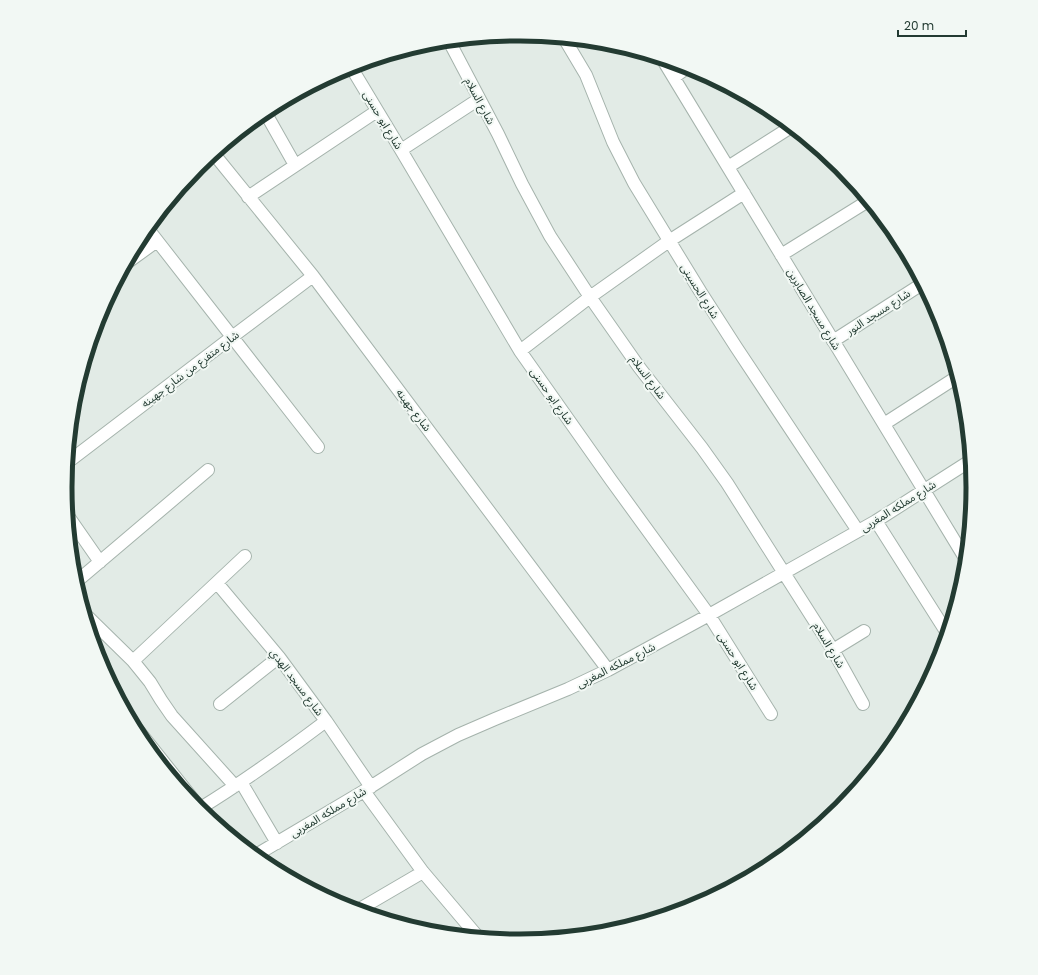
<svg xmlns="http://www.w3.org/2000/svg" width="1038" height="975" viewBox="0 0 1038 975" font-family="Poppins,'Noto Sans Arabic',sans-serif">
<rect width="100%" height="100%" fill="#e2ebe6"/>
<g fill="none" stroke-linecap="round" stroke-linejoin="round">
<defs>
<path id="minor" d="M564 38 586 75 613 142 634 183 700 291 736 347 858 531
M449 41 498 134 522 184 550 236 590 297 639 367 702 448 727 483 784 573 833 650 863 704
M663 60 965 558
M351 67 401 150 520 351 611 480 709 615 771 714
M674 77 688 67
M265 112 295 165
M401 150 479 99
M214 154 313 276 608 670
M728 167 791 127
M248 197 377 111
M148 229 318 447
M781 255 868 201
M128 262 157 241
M833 341 922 284
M520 351 590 297 669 241 744 193
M884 424 957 377
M68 462 232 337 313 276
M68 516 100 562
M876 521 947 633
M76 582 208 470
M217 583 279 657 326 721 371 787
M86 615 133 661 150 682 161 700 172 716 235 786
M833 650 864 631
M133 661 245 556
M220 704 279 657
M134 725 200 808
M241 782 277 843
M364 791 423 872 478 937
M199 809C243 782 285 752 326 721
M256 855 364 791 422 754 458 735 495 719 568 689 608 670 709 615 876 521 970 461
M358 910 423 872"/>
</defs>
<!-- minor casing -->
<use href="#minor" stroke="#a5b3ac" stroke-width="14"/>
<!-- minor -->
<use href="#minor" stroke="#fff" stroke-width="12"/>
</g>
<g text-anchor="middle" stroke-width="4" stroke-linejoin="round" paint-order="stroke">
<!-- street labels -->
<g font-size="11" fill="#233b32" stroke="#f2f8f4">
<text transform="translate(480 101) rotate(62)" y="4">شارع السلام</text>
<text transform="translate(383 120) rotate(59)" y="4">شارع ابو حسنى</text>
<text transform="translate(700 291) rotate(58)" y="4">شارع الحسينى</text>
<text transform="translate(814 309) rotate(59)" y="4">شارع مسجد الصابرين</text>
<text transform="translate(878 312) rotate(-33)" y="4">شارع مسجد النور</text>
<text transform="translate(190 369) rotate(-37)" y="4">شارع متفرع من شارع جهينه</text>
<text transform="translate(648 377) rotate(53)" y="4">شارع السلام</text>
<text transform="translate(552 396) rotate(55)" y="4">شارع ابو حسنى</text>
<text transform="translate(414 410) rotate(53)" y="4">شارع جهينه</text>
<text transform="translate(898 506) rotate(-32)" y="4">شارع مملكه المغربى</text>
<text transform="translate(829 645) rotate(59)" y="4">شارع السلام</text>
<text transform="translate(738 661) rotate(58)" y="4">شارع ابو حسنى</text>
<text transform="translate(616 665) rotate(-27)" y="4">شارع مملكه المغربى</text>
<text transform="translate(297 682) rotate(53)" y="4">شارع مسجد الهدي</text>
<text transform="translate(328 812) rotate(-31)" y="4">شارع مملكه المغربى</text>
</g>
</g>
<!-- crop -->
<path d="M0 0H1038V975H0ZM518 41H520A446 446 0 0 1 966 487V488A446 446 0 0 1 520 934H518A446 446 0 0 1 72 488V487A446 446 0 0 1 518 41Z" fill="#f2f8f4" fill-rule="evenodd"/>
<path fill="none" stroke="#233b32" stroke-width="5" d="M518 41H520A446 446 0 0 1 966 487V488A446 446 0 0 1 520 934H518A446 446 0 0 1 72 488V487A446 446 0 0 1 518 41Z"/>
<!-- scale -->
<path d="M898 30v6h68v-6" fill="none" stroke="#233b32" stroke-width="2"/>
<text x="904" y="30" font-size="12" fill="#233b32" stroke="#f2f8f4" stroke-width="3" paint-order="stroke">20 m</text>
</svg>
